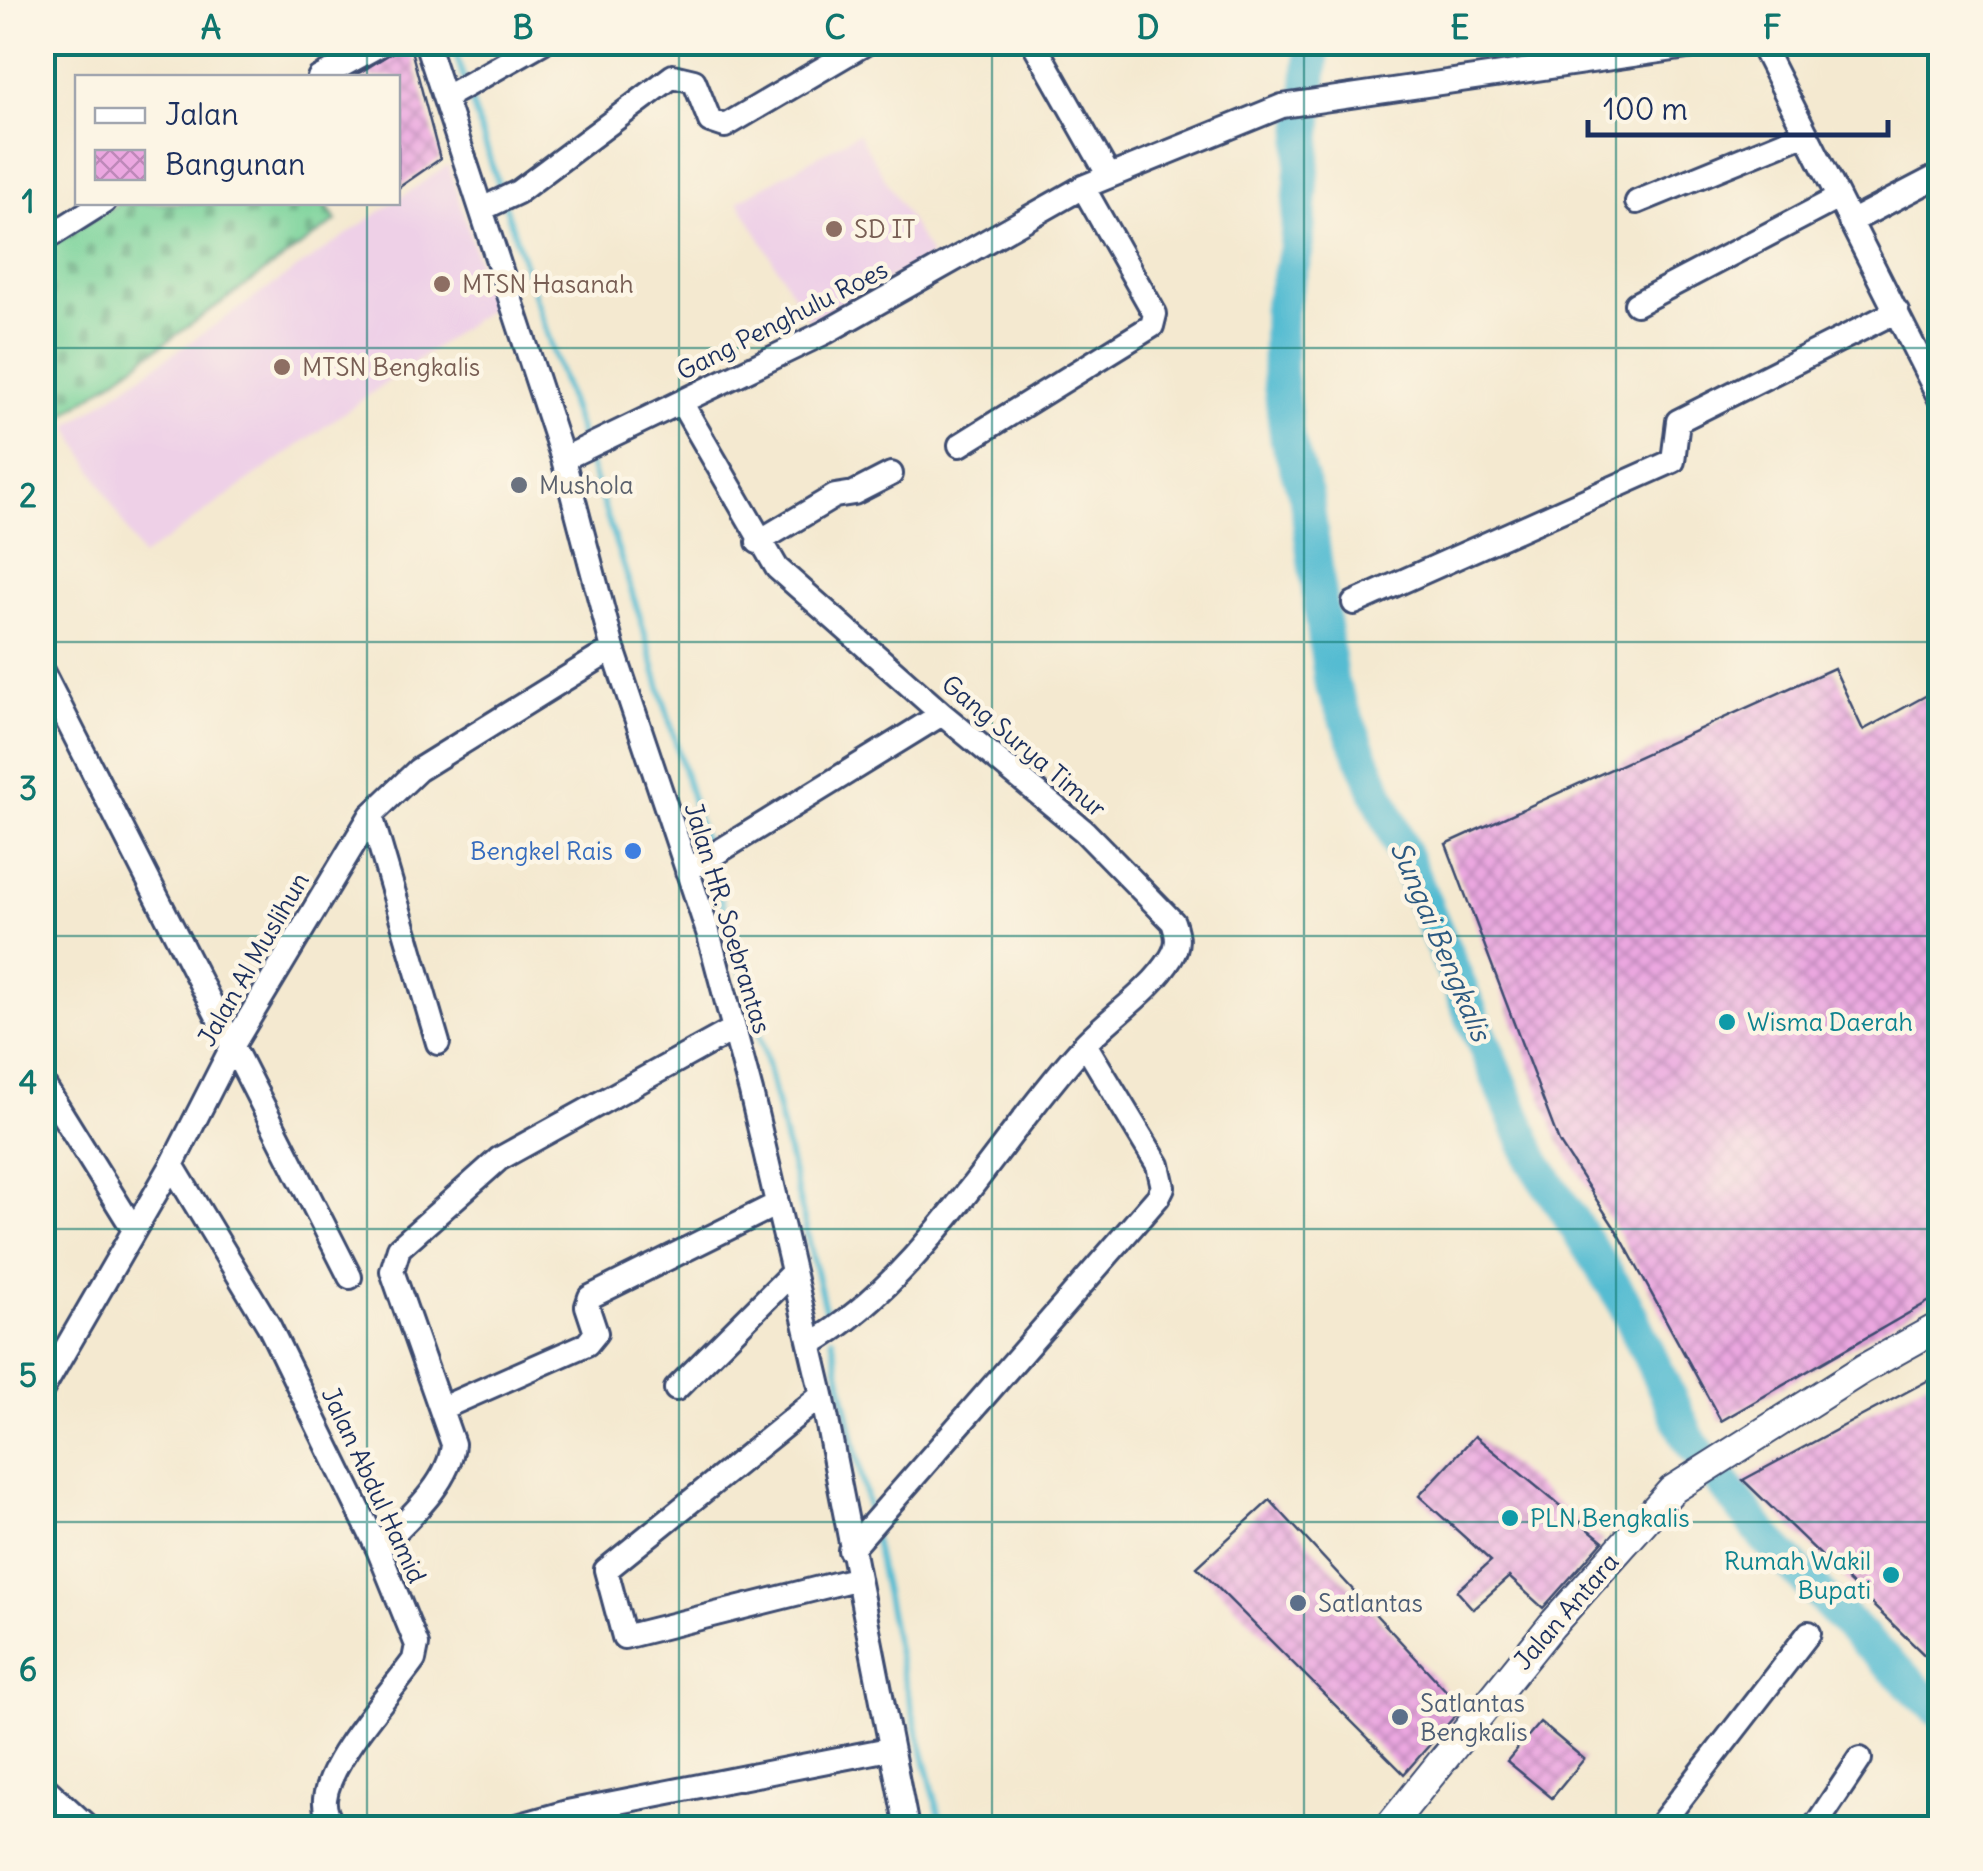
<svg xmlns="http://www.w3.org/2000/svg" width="1983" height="1871" viewBox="0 0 1983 1871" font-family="Delius,sans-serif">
<defs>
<pattern id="cemetery-stones" width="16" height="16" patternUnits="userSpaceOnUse" patternTransform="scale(2.5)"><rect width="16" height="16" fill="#77d299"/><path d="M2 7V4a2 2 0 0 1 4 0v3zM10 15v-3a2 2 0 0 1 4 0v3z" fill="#61ab80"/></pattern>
<pattern id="building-cross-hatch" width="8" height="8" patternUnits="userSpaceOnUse" patternTransform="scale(2.5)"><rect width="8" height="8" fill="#eba7e0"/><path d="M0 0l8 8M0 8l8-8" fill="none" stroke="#be88b9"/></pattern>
</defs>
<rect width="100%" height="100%" fill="#fcf5e5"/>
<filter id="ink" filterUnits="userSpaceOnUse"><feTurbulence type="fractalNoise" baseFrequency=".01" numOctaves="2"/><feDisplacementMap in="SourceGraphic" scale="20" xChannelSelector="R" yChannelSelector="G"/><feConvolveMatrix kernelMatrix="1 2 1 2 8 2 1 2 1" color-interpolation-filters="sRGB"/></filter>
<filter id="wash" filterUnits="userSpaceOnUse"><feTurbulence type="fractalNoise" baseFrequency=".0048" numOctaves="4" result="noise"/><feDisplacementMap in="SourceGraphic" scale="40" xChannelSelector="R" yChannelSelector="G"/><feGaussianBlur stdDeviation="2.25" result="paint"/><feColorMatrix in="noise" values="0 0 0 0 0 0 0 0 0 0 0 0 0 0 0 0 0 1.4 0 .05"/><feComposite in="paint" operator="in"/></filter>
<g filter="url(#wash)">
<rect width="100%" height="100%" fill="#f4e9d0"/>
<!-- built -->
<path fill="#eed0e7" d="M858 133 931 256 809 321 738 201Z
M448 165 492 307 142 557 68 426Z"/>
<!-- cemetery -->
<path fill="url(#cemetery-stones)" stroke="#49807c" stroke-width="2.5" d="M119 203H325L336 221 43 430V250Z"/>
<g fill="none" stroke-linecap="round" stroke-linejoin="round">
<!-- stream -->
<path stroke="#55bcd2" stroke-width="6" d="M452 42 464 79
M468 91 501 193
M505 205 639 614 707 852
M711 864 764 1051 829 1326
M832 1338 870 1517
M873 1534 900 1664 943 1828"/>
<!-- river -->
<path stroke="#55bcd2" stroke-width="35" d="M1313 42 1296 251 1280 310 1279 371 1287 438 1306 496 1331 683 1533 1160 1623 1300 1689 1440 1769 1542 1868 1644 1940 1711"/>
</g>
<g id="blocks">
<!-- building -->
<path fill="url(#building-cross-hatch)" d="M409 42 440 159 398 188V78H351Z
M1834 668 1863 730 1940 688V1295L1721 1421 1620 1236 1559 1142 1446 844Z
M1940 1374V1670L1743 1480Z
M1475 1436 1603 1541 1543 1608 1509 1577 1473 1609 1457 1591 1491 1561 1419 1496Z
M1270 1500 1462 1708 1404 1774 1197 1567Z
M1540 1722 1584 1759 1552 1798 1507 1761Z"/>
</g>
</g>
<g filter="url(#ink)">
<use href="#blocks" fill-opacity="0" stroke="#3c4b6f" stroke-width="2.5"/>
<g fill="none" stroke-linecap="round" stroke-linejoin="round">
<defs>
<path id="minor" d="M426 42 563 459 613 649 708 932 751 1092 822 1395 907 1828
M1033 42 1109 176
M1760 42 1940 399
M319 78 385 42
M446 97 543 42
M1637 202 1806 133
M482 209 518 192 673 76 694 81 710 121 725 126 868 42
M1850 222 1940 175
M42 241 104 202
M1636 304 1838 198
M681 402 777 568 942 714 1084 831 1173 922C1178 936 1179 945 1171 958 1150 992 1111 1016 1084 1045 998 1139 922 1280 811 1344
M960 445 1152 326 1155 314 1083 187
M563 459 826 332 1083 187 1282 106 1722 42
M758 542 835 496 854 493 891 474
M1354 603 1673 461 1678 421 1897 311
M42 671 350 1277
M371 815 438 1043
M687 871 942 714
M42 1082 134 1230
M172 1165 269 1326 378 1549 417 1645 414 1660C390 1694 329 1759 325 1799 324 1811 329 1819 335 1828
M676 1389 792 1273
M42 1390 172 1165 233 1045 371 815 418 770 613 649
M822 1395 606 1570 624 1637 855 1579
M442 1408 587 1344 596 1333 587 1306 590 1297 775 1205
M378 1549C404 1522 450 1484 453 1444L392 1271 399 1248 499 1159 734 1029
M850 1550 1158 1197 1163 1187 1158 1165 1085 1044
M42 1785 89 1828
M510 1828 567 1812 889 1749
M1658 1828 1809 1633
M1814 1828 1860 1759"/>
<path id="tertiary" d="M1388 1828 1551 1626 1672 1490 1863 1369 1940 1326"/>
</defs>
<!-- minor casing -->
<use href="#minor" stroke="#3c4b6f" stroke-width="28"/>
<!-- tertiary casing -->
<use href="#tertiary" stroke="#3c4b6f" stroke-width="32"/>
<!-- minor -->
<use href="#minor" stroke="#fff" stroke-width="22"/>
<!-- tertiary -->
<use href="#tertiary" stroke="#fff" stroke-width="28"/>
</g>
</g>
<!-- grid -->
<path fill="none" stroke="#0f766e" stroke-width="2.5" stroke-opacity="0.55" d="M367 42V78M679 42V1828M992 42V1828M1304 42V1828M1616 42V1828M367 202V1828M42 348H1940M42 642H1940M42 936H1940M42 1229H1940M42 1522H1940"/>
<!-- markers -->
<g fill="#8d6e63" stroke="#fcf5e5" stroke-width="4">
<circle cx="834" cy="229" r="10"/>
<circle cx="442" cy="284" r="10"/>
<circle cx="282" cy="367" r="10"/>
</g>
<circle fill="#6b7280" stroke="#fcf5e5" stroke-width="4" cx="519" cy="485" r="10"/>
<circle fill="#3f7fe0" stroke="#fcf5e5" stroke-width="4" cx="633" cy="851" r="10"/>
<g fill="#0f9aa8" stroke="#fcf5e5" stroke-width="4">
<circle cx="1727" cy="1022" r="10"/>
<circle cx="1510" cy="1518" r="10"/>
<circle cx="1891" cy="1575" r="10"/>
</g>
<g fill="#5c6f8a" stroke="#fcf5e5" stroke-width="4">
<circle cx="1298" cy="1603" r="10"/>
<circle cx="1400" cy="1717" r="10"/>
</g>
<g text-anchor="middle" stroke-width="9" stroke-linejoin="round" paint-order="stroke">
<!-- education labels -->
<g font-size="25" fill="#785e54" stroke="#fcf5e5" text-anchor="start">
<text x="854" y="238">SD IT</text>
<text x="462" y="293">MTSN Hasanah</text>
<text x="302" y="376">MTSN Bengkalis</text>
</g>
<!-- street labels -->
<g font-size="25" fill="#1b2f5e" stroke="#fcf5e5">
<text transform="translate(782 320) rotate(-27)" y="9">Gang Penghulu Roes</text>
<text transform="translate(1024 746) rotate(40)" y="9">Gang Surya Timur</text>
<text transform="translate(728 918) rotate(73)" y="9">Jalan HR. Soebrantas</text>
<text transform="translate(253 959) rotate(-60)" y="9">Jalan Al Muslihun</text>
<text transform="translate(374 1485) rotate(65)" y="9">Jalan Abdul Hamid</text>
<text transform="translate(1566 1611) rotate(-49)" y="9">Jalan Antara</text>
</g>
<!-- worship labels -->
<g font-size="25" fill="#5b616d" stroke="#fcf5e5" text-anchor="start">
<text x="539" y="494">Mushola</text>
</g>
<!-- shop labels -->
<g font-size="25" fill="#366cbe" stroke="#fcf5e5" text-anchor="end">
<text x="613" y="860">Bengkel Rais</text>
</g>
<!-- culture labels -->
<g font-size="25" fill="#0d838f" stroke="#fcf5e5" text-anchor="start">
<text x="1747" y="1031">Wisma Daerah</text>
<text x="1530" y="1527">PLN Bengkalis</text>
<text x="1871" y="1570" text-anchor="end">Rumah Wakil<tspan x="1871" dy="29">Bupati</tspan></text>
</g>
<!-- service labels -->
<g font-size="25" fill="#4e5e75" stroke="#fcf5e5" text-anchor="start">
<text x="1318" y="1612">Satlantas</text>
<text x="1420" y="1712">Satlantas<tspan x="1420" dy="29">Bengkalis</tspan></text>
</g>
<!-- water labels -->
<g font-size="28" font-style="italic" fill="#2c5981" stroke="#fcf5e5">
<text transform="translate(1441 941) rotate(67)" y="10">Sungai Bengkalis</text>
</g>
</g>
<!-- margin -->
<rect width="1983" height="1871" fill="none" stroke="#fcf5e5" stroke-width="110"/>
<!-- legend -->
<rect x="75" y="75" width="325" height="130" fill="#fcf5e5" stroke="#a2a6af" stroke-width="2.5"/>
<rect x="95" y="108" width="50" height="15" fill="#ffffff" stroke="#a2a6af" stroke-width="2.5"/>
<text x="165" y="125" font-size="30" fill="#1b2f5e">Jalan</text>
<rect x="95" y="150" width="50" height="30" fill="url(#building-cross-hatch)" stroke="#a2a6af" stroke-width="2.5"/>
<text x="165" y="175" font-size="30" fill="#1b2f5e">Bangunan</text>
<!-- scale -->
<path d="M1588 120v15h300v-15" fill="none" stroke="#1b2f5e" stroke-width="5"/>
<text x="1603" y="120" font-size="30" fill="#1b2f5e" stroke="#fcf5e5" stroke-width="8" paint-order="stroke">100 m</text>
<rect x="55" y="55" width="1873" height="1761" fill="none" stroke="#0f766e" stroke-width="4"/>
<g font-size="32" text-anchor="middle" font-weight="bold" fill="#0f766e">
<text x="211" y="39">A</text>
<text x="523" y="39">B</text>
<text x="835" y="39">C</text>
<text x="1148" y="39">D</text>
<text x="1460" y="39">E</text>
<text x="1772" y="39">F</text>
<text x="28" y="213">1</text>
<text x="28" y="507">2</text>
<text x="28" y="800">3</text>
<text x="28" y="1094">4</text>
<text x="28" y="1387">5</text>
<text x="28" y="1681">6</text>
</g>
</svg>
